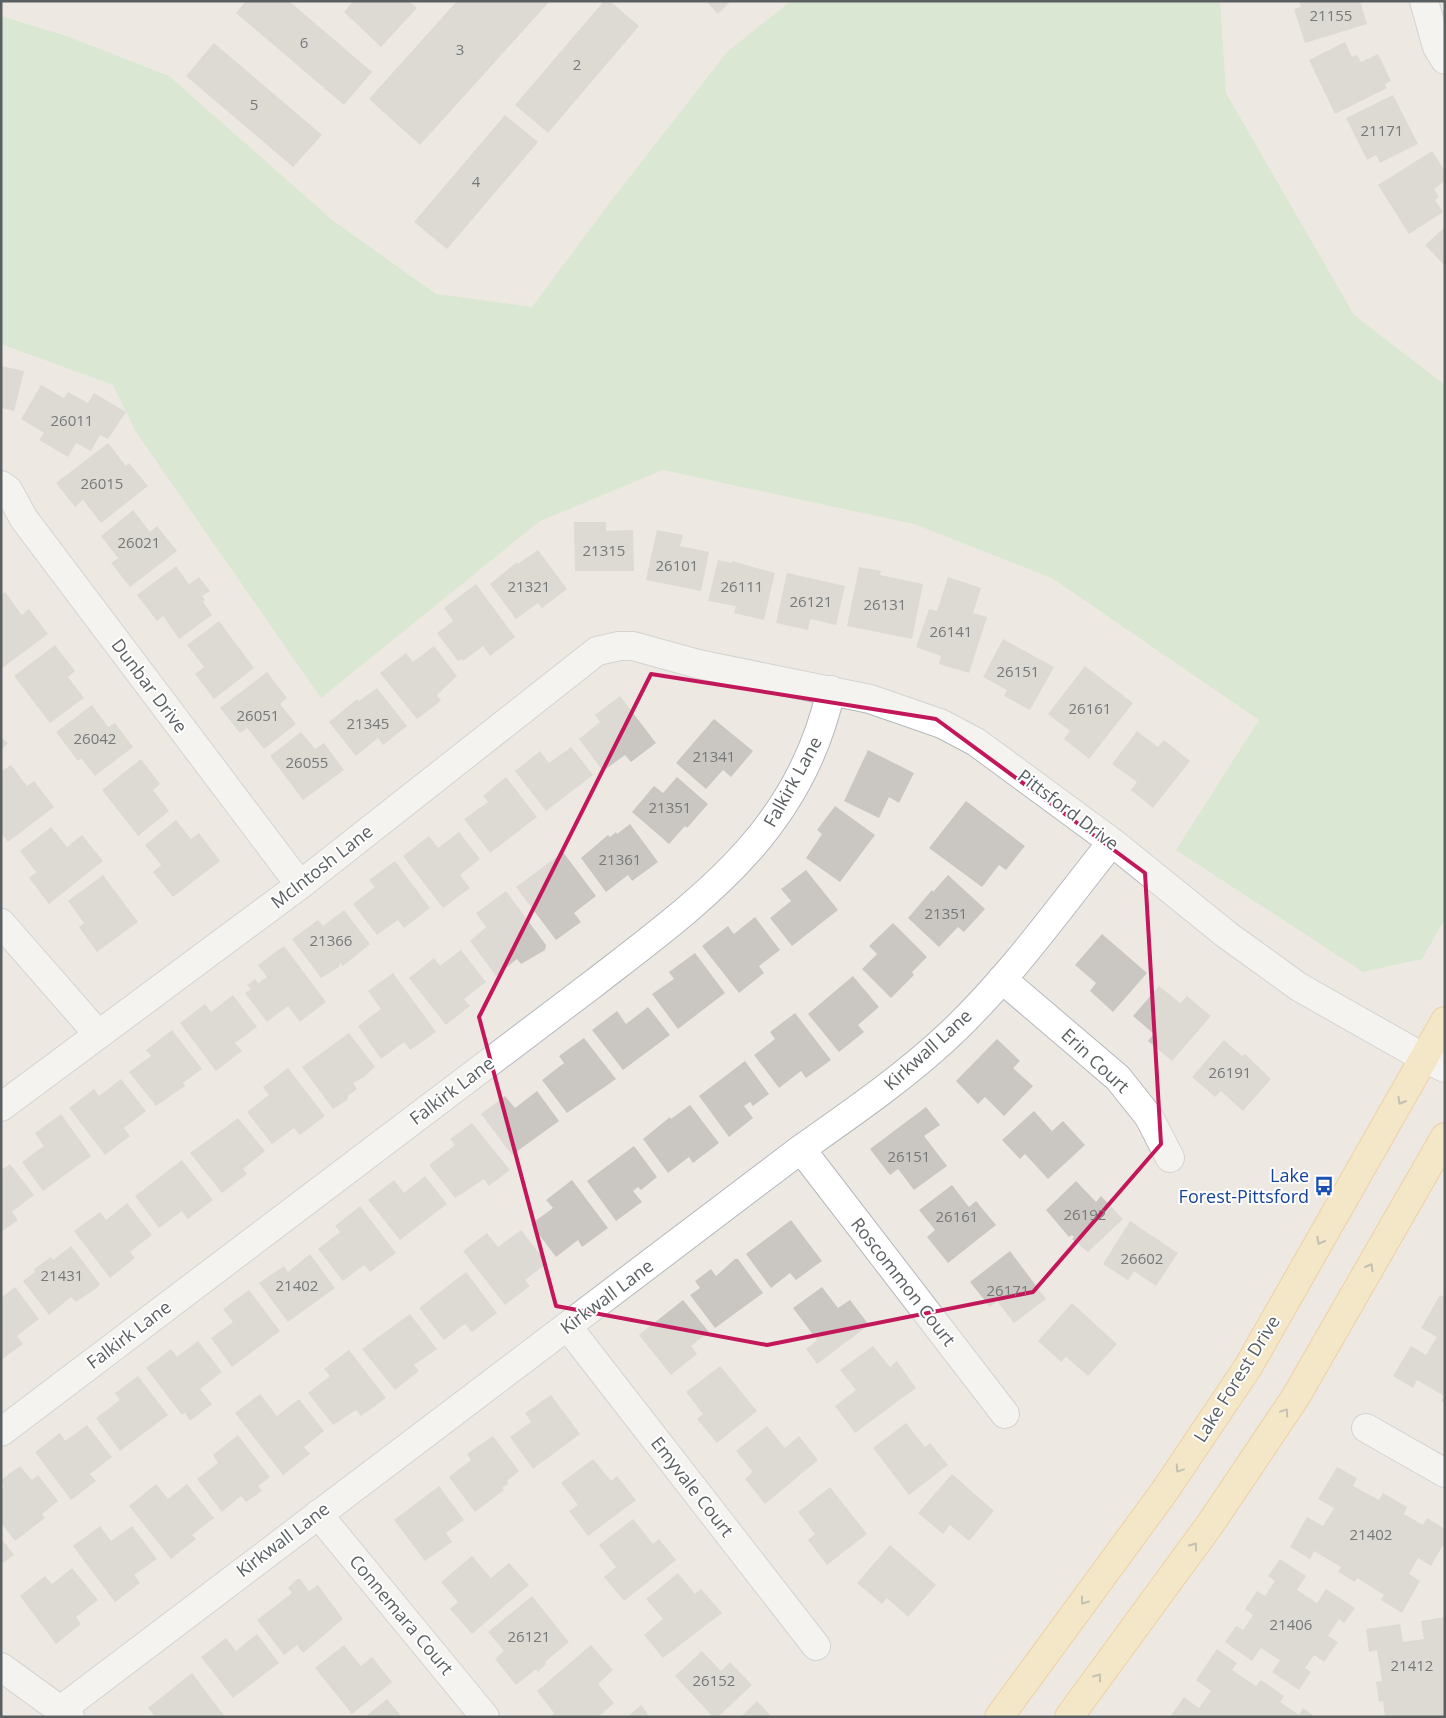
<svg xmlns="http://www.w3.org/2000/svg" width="1446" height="1718" viewBox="0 0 1446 1718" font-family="'Open Sans',sans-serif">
<rect width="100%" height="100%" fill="#ede9e2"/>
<!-- green -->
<path fill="#c3e4be" d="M791 1H1220L1226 93 1354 315 1445 385V919L1422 959 1363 972 1176 850 1259 720 1052 578 914 524 663 470 540 521 321 698 136 432 113 385 1 344V16L66 36 169 76 331 219 436 294 532 307 614 197 728 51Z"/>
<!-- building -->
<path fill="#cac6c1" d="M246 1H289L372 72 344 105 236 13Z
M353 1H409L417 8 381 47 344 12Z
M457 1H550L420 145 369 99Z
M604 1H610L639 26 548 133 515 105Z
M706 1H731L718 14Z
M1299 1H1360L1367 24 1305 43 1294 9 1301 7Z
M1345 42 1352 57 1357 55 1361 62 1378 54 1391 81 1385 84 1387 88 1335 114 1309 60Z
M214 43 322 135 293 167 186 76Z
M1393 95 1418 144 1380 163 1376 155 1367 160 1346 118Z
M505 115 538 142 447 249 414 222Z
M1432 151 1445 171V181L1434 189 1439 197 1435 200 1443 212 1409 234 1378 185Z
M1445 227V266L1425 245Z
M1 366 24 371 14 411 1 408Z
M41 385 64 398 68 392 88 403 94 393 126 412 108 439 100 435 91 451 76 443 68 457 39 440 44 433 21 419Z
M108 443 126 466 129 463 148 486 101 523 83 500 75 507 56 483Z
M133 510 150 532 157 526 177 551 130 587 111 563 118 558 101 536Z
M574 522H606V531L633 530 634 571H575Z
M657 530 683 535 680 546 709 552 701 591 646 580Z
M538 550 567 589 542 608 538 603 516 619 490 584 517 562 518 564Z
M718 560 732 563V561L775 573 764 620 734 613 736 606 708 601Z
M176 566 189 584 199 577 210 591 202 596 205 600 203 602 212 615 179 639 163 616 157 621 137 595Z
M859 567 881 571 880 575 923 584 912 639 847 626Z
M787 573 845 586 836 625 810 619 808 630 776 623Z
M948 577 981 588 973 613 987 617 969 673 939 664 941 656 916 647 929 609 937 611Z
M476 584 515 637 490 656 483 646 463 661 462 659 458 661 437 633 453 621 444 608Z
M5 592 22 615 29 609 48 634 1 669V595Z
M219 621 254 668 214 699 195 674 204 667 187 645Z
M1003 639 1054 667 1030 710 1004 696 1007 690 983 677Z
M55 645 75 671 68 677 84 698 50 723 14 676Z
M434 646 457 676 437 695 441 701 417 719 380 673 406 653 413 662Z
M1085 666 1133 703 1089 759 1064 739 1070 731 1048 714Z
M267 672 287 698 280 704 296 724 264 749 247 728 240 733 220 708Z
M377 688 407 726 383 745 378 738 356 756 329 722 357 699 359 701Z
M620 696 656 743 631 762 625 755 603 771 579 739 600 722 595 715Z
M92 705 108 727 115 723 133 747 95 776 81 758 78 761 56 732Z
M714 719 753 751 731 777 723 770 706 789 676 763Z
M1137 731 1158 747 1164 740 1190 761 1153 808 1131 790 1137 782 1112 764Z
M301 732 315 749 324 743 344 770 303 800 270 756Z
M1 737 8 743 1 750Z
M571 747 593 775 546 811 515 771 540 751 549 763Z
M868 750 914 773 899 803 889 797 879 818 844 801Z
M141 759 160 784 153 790 169 811 138 836 102 790Z
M11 765 27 786 34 781 54 807 8 842 1 833V772Z
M506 777 537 817 490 853 464 819 488 802 483 796Z
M677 777 708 804 687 828 685 826 669 844 632 812 654 786 663 793Z
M966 801 1025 846 1006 870 999 865 982 887 929 848Z
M835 806 875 835 840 882 806 858 822 834 817 830Z
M176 820 191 839 199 833 220 861 173 897 153 872 161 865 145 845Z
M630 824 658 862 632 881 628 875 606 892 581 858 608 835 610 837 616 832 617 834Z
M51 827 67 847 82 835 103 861 49 904 29 878 36 872 20 851Z
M459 832 480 859 460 875 470 888 443 908 403 856 429 836 438 848Z
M563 852 596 896 574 913 581 922 556 940 516 887Z
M395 861 430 908 404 928 398 920 377 935 353 904 375 887 369 880Z
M806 870 838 910 792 946 770 918 791 901 781 889Z
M103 875 138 922 97 952 79 927 84 923 68 901Z
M948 875 985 909 964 932 958 927 939 947 908 918 932 890 933 892Z
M506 891 546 945 545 950 521 964 517 959 496 976 470 941 486 927 476 913Z
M344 910 370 944 343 966 340 963 339 967 321 978 292 939 318 920 323 926Z
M755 917 780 950 759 966 764 973 739 993 702 946 728 926 734 934Z
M893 923 927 957 912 972 914 975 891 998 862 969 877 954 869 946Z
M1102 934 1147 973 1113 1012 1090 991 1096 983 1075 965Z
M284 946 326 1002 300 1022 288 1006 267 1022 245 993 251 989 247 985 255 979 258 983 267 977 258 965Z
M461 950 486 982 464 999 470 1006 446 1025 409 978 434 958 440 966Z
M695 953 725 993 678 1029 652 994 674 979 669 972Z
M393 973 436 1032 410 1050 404 1042 381 1059 358 1026 381 1009 368 991Z
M853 976 879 1007 858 1025 864 1032 839 1052 808 1014Z
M1159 986 1180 1003 1187 996 1211 1016 1172 1061 1148 1041 1154 1034 1133 1016Z
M233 995 257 1027 235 1043 242 1051 216 1071 180 1023 205 1004 211 1012Z
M648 1007 670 1035 623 1070 592 1030 617 1011 626 1024Z
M795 1013 831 1060 806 1078 801 1071 779 1088 754 1055 775 1039 770 1032Z
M172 1030 202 1069 183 1083 185 1086 156 1106 129 1072 151 1056 146 1050Z
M349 1033 375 1067 364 1077 353 1083 357 1089 348 1096 347 1100 333 1109 302 1067Z
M584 1038 616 1079 567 1113 542 1080 564 1063 559 1056Z
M997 1039 1020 1061 1013 1068 1033 1086 1004 1116 985 1097 978 1104 956 1081Z
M1224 1040 1242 1056 1245 1054 1271 1079 1243 1111 1221 1091 1215 1097 1192 1077Z
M745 1061 769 1094 753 1106 750 1102 744 1106 753 1118 729 1137 699 1096Z
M288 1068 325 1116 300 1135 294 1128 272 1144 247 1112 269 1095 263 1087Z
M121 1079 146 1111 124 1128 130 1136 105 1155 69 1108 94 1089 99 1096Z
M537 1091 559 1121 512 1155 481 1114 505 1096 515 1108Z
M690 1105 719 1143 693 1163 689 1157 668 1173 643 1139 670 1117 671 1119Z
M926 1107 940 1125 924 1136 947 1166 914 1190 898 1169 890 1175 870 1149Z
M1034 1111 1052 1131 1063 1121 1085 1145 1048 1179 1025 1154 1020 1159 1002 1140Z
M61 1114 91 1156 43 1191 22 1162 44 1146 35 1133Z
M238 1118 265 1151 243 1169 247 1174 222 1193 190 1153Z
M472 1123 510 1170 489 1186 484 1179 455 1198 429 1165 455 1145 450 1139Z
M634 1146 657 1177 641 1190 638 1187 633 1191 642 1202 616 1221 587 1181Z
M182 1160 213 1200 188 1219 182 1211 159 1228 135 1196Z
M10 1164 34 1195 12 1212 18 1220 1 1232V1170Z
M425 1176 447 1204 400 1240 368 1200 394 1180 404 1193Z
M572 1180 608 1228 582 1247 578 1240 556 1257 531 1224 553 1208 546 1200Z
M1076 1181 1096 1202 1101 1196 1123 1219 1088 1252 1072 1239 1074 1237 1072 1235 1069 1237 1046 1210Z
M952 1185 969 1207 976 1201 996 1225 948 1263 927 1237 935 1230 919 1210Z
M127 1203 152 1235 130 1252 135 1258 110 1278 74 1231 100 1212 106 1220Z
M360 1206 396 1253 370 1272 364 1265 343 1281 318 1249 340 1232 335 1226Z
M791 1220 822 1261 796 1280 790 1273 771 1288 746 1254Z
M1130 1221 1178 1253 1156 1286 1134 1271 1128 1280 1103 1264Z
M521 1230 547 1263 525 1280 530 1286 505 1305 463 1251 487 1233 498 1247Z
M71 1246 100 1284 98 1287 76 1302 71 1297 49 1315 23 1281 35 1272 34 1269 51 1257 53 1260Z
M1010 1251 1046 1299 1014 1323 997 1301 990 1307 970 1282Z
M310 1254 335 1288 288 1322 259 1283 284 1266 288 1272Z
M735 1259H738L763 1293 715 1328 690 1295 700 1288 695 1281 711 1269 716 1276Z
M466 1272 497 1313 472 1332 465 1324 444 1340 419 1308Z
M15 1287 39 1319 17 1336 23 1344 1 1360V1298Z
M822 1287 838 1308 850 1300 869 1325 817 1364 806 1349 817 1340 793 1308Z
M249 1290 280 1331 232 1367 211 1338 233 1322 223 1309Z
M1440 1295 1445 1298V1403L1441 1401 1444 1396 1417 1380 1413 1388 1393 1376 1411 1346 1426 1355 1437 1337 1421 1328Z
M683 1300 709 1332 691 1346 697 1354 671 1375 639 1335Z
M1072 1303 1117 1344 1088 1376 1066 1357 1061 1362 1038 1341Z
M410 1314 437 1349 414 1365 419 1371 395 1390 362 1349Z
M198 1341 222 1372 200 1389 212 1404 190 1421 185 1413 182 1415 146 1368 171 1349 177 1357Z
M873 1346 890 1367 897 1361 916 1388 855 1433 835 1406 856 1390 840 1370Z
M349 1350 386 1398 361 1416 356 1410 333 1425 308 1393 330 1376 324 1369Z
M720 1366 757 1411 717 1443 697 1419 703 1414 686 1392Z
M138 1376 168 1415 120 1451 96 1418 120 1400 115 1393Z
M260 1394 277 1416 299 1399 324 1431 304 1447 310 1454 283 1475 235 1413Z
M551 1395 580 1434 533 1469 510 1437 531 1422 525 1413Z
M906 1423 925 1447 930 1443 948 1465 909 1495 873 1448Z
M87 1425 112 1457 90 1474 96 1481 71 1500 35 1452 60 1433 65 1441Z
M767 1426 785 1448 799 1436 818 1460 765 1504 745 1479 753 1472 736 1451Z
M238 1435 270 1477 258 1486 262 1491 246 1502 241 1496 222 1512 197 1479 218 1463 213 1455Z
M493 1436 519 1471 507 1481 508 1484 502 1488 504 1490 475 1512 449 1477 471 1460 467 1454Z
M593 1459 611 1481 617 1476 636 1500 588 1536 569 1511 578 1505 561 1483Z
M20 1466 32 1480 38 1475 58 1501 42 1514 45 1518 15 1541 1 1523V1489L4 1487 1 1480Z
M1337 1467 1357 1478 1353 1486 1379 1500 1383 1493 1407 1507 1404 1514 1423 1525 1427 1518 1445 1529V1542L1431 1566 1418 1558 1409 1574 1420 1581 1402 1613 1381 1600 1384 1595 1357 1578 1355 1582 1338 1572 1341 1567 1314 1551 1310 1559 1290 1547 1307 1517 1323 1526 1334 1508 1318 1499Z
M952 1474 994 1511 969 1541 950 1525 943 1534 918 1513Z
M156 1484 168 1499 187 1484 214 1518 192 1535 196 1539 171 1559 129 1506Z
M439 1486 464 1520 446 1533 452 1542 425 1561 394 1520Z
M830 1487 867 1534 827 1565 808 1540 815 1534 798 1512Z
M633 1519 653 1544 659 1539 676 1560 624 1601 604 1577 616 1567 599 1545Z
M100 1526 111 1541 132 1526 157 1559 134 1575 140 1583 115 1602 73 1546Z
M1 1538 14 1555 1 1564Z
M890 1545 936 1585 908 1617 887 1598 882 1604 857 1583Z
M472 1556 491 1578 509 1563 529 1585 472 1634 450 1609 458 1602 441 1582Z
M1280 1559 1306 1576 1297 1590 1317 1603 1326 1589 1355 1608 1344 1623 1339 1619 1328 1636 1338 1642 1324 1662 1314 1655 1305 1668 1311 1672 1299 1690 1272 1672 1280 1660 1261 1648 1252 1661 1225 1642 1236 1626 1243 1630 1253 1615 1245 1609 1257 1591 1265 1596 1275 1581 1268 1576Z
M72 1568 98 1600 76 1617 81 1624 56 1644 20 1596 45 1576 52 1584Z
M678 1573 695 1594 701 1589 722 1613 663 1658 644 1635 663 1619 646 1599Z
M297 1579H300L309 1591 318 1585 343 1619 303 1653 297 1645 284 1655 257 1620 292 1593 288 1588Z
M532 1596 569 1642 545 1662 546 1664 538 1672 536 1669 516 1685 495 1659 504 1651 488 1632Z
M1445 1617V1717H1385L1383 1701 1379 1702 1376 1682 1382 1681 1377 1650 1369 1652 1366 1629 1400 1624 1403 1642 1424 1639 1421 1621Z
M257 1634 279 1663 233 1698 201 1657 226 1638 236 1651Z
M344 1645 361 1666 372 1657 392 1682 352 1714 315 1668Z
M591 1645 613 1670 598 1684 614 1703 598 1717H551L554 1713 537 1691Z
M1217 1649 1237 1663 1232 1670 1256 1686 1261 1680 1284 1696 1280 1702 1299 1715 1303 1708 1315 1717H1170L1184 1697 1199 1708 1211 1691 1196 1680Z
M702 1651 721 1671 730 1662 752 1685 718 1717H713L675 1676Z
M192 1673 225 1717H155L148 1708Z
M387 1699 402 1717H365Z
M757 1701 772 1717H741Z
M641 1705 650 1717H627Z"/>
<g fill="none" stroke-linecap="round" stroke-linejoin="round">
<defs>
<path id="minor" d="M1424 1 1437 47 1445 60
M1 485 8 490 24 519 300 885
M1 923 98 1034
M1002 979 1118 1078 1149 1117 1170 1158
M1 1107 300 885 597 651 619 646H633L698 664 870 699 942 724 976 742 1112 842 1227 935 1299 987 1426 1059
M801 1149 1005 1414
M568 1327 816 1646
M1366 1428 1445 1473
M1 1432 593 984C700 901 800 832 831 690
M318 1514 485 1717
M1 1667 70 1717
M62 1709 801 1149C852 1113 903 1078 948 1036 1010 978 1060 907 1112 842"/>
<path id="tertiary" d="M1426 1059 1445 1068"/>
<path id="primary" d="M999 1717 1164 1492 1248 1367 1445 1021
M1069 1717 1211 1523 1295 1398 1445 1137"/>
</defs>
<!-- minor casing -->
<use href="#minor" stroke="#b4b8bc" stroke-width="30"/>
<!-- tertiary casing -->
<use href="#tertiary" stroke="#b4b8bc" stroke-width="30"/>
<!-- primary casing -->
<use href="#primary" stroke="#eeb35a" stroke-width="30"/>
<!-- minor -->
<use href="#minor" stroke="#fff" stroke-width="28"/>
<!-- tertiary -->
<use href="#tertiary" stroke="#fff" stroke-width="28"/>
<!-- primary -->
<use href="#primary" stroke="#fde5a6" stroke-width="28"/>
</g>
<!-- one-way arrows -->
<defs><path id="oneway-chevron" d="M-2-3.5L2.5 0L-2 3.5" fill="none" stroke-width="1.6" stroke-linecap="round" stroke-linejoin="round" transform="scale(1.25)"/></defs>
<g stroke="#938e7a">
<use href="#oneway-chevron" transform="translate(1401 1101) rotate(120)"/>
<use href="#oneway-chevron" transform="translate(1320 1241) rotate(120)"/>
<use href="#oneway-chevron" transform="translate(1370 1267) rotate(-60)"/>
<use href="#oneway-chevron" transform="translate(1285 1412) rotate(-56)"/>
<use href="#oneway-chevron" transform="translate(1179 1469) rotate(124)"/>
<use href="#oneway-chevron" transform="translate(1194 1546) rotate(-54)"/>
<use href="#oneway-chevron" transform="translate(1084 1601) rotate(126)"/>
<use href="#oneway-chevron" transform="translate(1098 1677) rotate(-54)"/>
</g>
<!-- marked area -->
<path d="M0 0H1446V1718H0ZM651 674 936 719 1145 873 1161 1144 1033 1292 767 1345 556 1306 479 1017Z" fill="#ede9e2" fill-opacity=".55" fill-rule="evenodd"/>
<path fill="none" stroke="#c2185b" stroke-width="4" stroke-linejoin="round" d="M651 674 936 719 1145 873 1161 1144 1033 1292 767 1345 556 1306 479 1017Z"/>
<!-- icons -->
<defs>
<symbol id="bus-bare" viewBox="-9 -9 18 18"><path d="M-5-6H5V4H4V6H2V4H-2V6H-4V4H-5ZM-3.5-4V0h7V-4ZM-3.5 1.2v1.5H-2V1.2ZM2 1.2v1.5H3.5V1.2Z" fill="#1a4fb4" stroke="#fff" stroke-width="2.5" paint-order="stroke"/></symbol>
</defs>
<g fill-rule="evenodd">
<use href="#bus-bare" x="1310" y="1172" width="28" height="28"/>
</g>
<g text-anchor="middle" stroke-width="4" stroke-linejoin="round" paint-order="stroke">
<!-- number labels -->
<g font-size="15" fill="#76797a">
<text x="1331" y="21">21155</text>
<text x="304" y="48">6</text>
<text x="460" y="55">3</text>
<text x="577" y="70">2</text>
<text x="254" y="110">5</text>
<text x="1382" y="136">21171</text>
<text x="476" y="187">4</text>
<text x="72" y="426">26011</text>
<text x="102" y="489">26015</text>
<text x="139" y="548">26021</text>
<text x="604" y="556">21315</text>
<text x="677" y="571">26101</text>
<text x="529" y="592">21321</text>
<text x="742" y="592">26111</text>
<text x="811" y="607">26121</text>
<text x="885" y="610">26131</text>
<text x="951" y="637">26141</text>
<text x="1018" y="677">26151</text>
<text x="1090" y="714">26161</text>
<text x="258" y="721">26051</text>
<text x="368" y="729">21345</text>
<text x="95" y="744">26042</text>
<text x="714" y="762">21341</text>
<text x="307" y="768">26055</text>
<text x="670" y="813">21351</text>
<text x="620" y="865">21361</text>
<text x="946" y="919">21351</text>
<text x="331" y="946">21366</text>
<text x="1230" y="1078">26191</text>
<text x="909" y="1162">26151</text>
<text x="1085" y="1220">26192</text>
<text x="957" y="1222">26161</text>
<text x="1142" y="1264">26602</text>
<text x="62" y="1281">21431</text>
<text x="297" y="1291">21402</text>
<text x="1008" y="1296">26171</text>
<text x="1371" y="1540">21402</text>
<text x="1291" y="1630">21406</text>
<text x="529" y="1642">26121</text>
<text x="1412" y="1671">21412</text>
<text x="714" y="1686">26152</text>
</g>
<!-- street labels -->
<g font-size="18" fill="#5a5f62" stroke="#fff">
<text transform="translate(149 686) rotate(53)" y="6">Dunbar Drive</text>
<text transform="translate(793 782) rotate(-61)" y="6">Falkirk Lane</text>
<text transform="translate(1068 810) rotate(37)" y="6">Pittsford Drive</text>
<text transform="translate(322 867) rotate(-38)" y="6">McIntosh Lane</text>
<text transform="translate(928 1050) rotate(-42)" y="6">Kirkwall Lane</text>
<text transform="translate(1095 1061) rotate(43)" y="6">Erin Court</text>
<text transform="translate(452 1091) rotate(-37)" y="6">Falkirk Lane</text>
<text transform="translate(903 1282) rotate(52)" y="6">Roscommon Court</text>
<text transform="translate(607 1297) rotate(-37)" y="6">Kirkwall Lane</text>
<text transform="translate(129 1335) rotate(-37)" y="6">Falkirk Lane</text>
<text transform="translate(1237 1379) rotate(-58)" y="6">Lake Forest Drive</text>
<text transform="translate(692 1487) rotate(52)" y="6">Emyvale Court</text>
<text transform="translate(283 1540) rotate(-37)" y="6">Kirkwall Lane</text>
<text transform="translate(401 1615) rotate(50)" y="6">Connemara Court</text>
</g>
<!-- transit labels -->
<g font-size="18" fill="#164399" stroke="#fff" text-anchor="end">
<text x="1309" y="1182">Lake<tspan x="1309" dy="21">Forest-Pittsford</tspan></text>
</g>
</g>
<!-- border -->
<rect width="1446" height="1718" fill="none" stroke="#5a5f62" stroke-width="5"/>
</svg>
